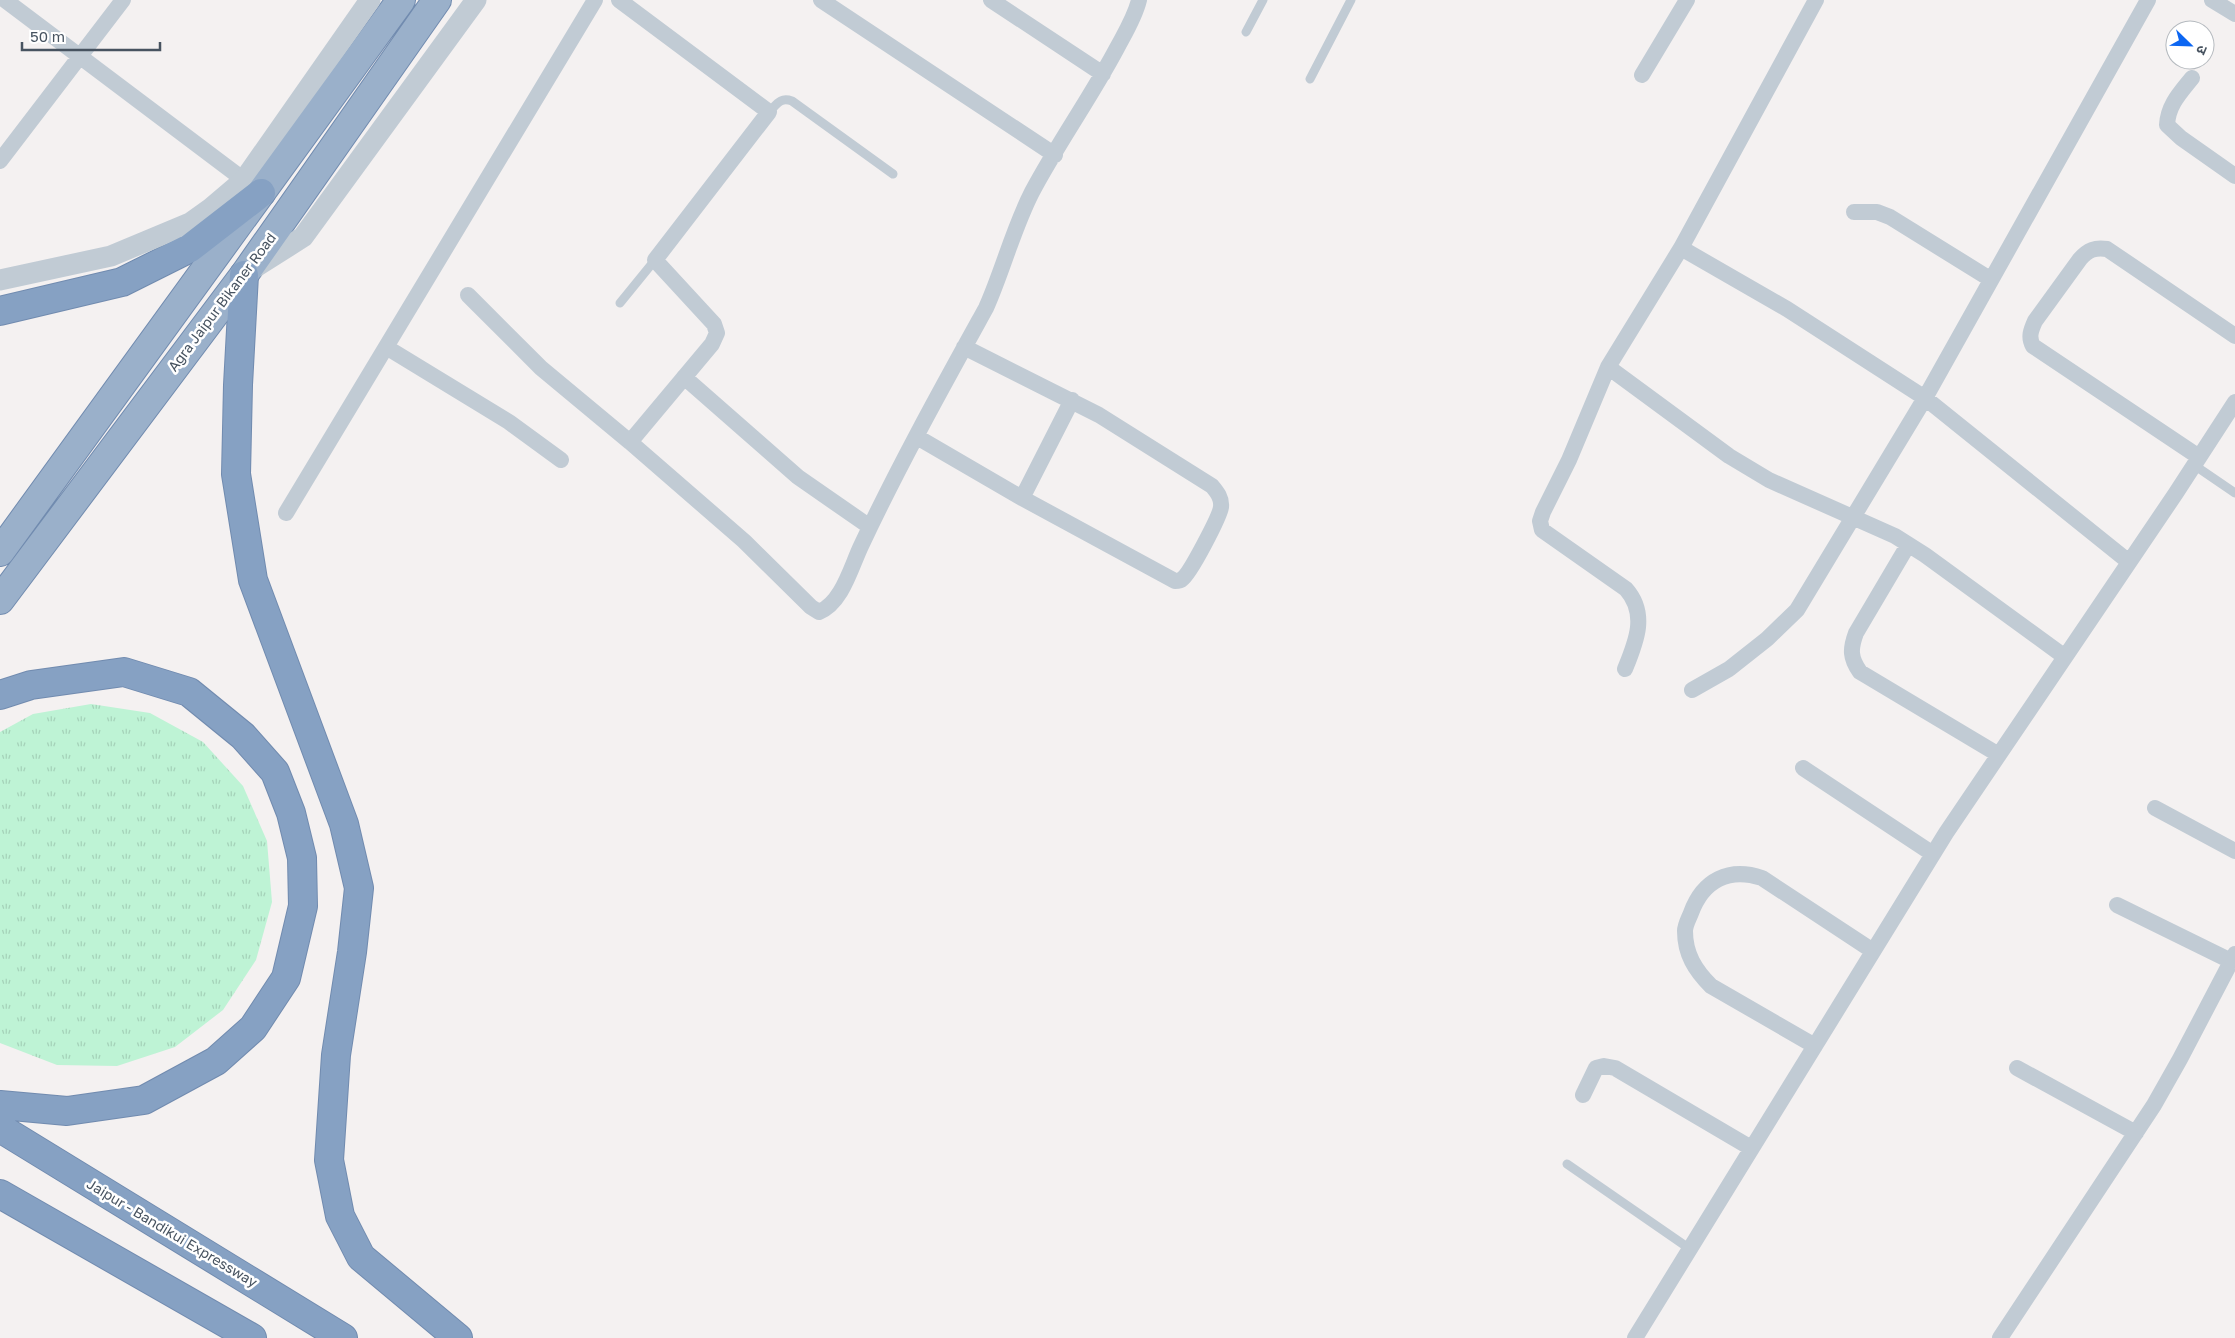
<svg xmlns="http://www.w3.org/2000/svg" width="2235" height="1338" viewBox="0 0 2235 1338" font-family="'Golos Text','Noto Sans Devanagari',sans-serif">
<defs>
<pattern id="grass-tufts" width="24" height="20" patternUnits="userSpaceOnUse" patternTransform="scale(1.25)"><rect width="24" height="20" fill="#bef3d5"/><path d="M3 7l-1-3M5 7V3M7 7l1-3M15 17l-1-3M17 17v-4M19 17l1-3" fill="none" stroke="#a5d2b9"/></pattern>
</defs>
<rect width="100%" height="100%" fill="#f4f1f1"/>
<!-- grass -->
<path fill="url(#grass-tufts)" d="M91 704 150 713 203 742 243 786 267 841 272 902 256 960 223 1010 175 1047 117 1066 57 1065 0 1043V732L33 714Z"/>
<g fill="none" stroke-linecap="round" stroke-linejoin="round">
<defs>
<path id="trunk" d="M0 552 401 0
M0 600 244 275 437 0"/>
<path id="motorway" d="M244 275 238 385 236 474 253 580 344 824 359 888 352 952 336 1055 329 1160 340 1216 361 1257 458 1338
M0 311 122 282 190 248 261 193
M0 695 31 685 124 672 189 692 243 736 275 772 291 813 302 858 303 906 286 978 253 1028 216 1061 144 1100 67 1111 0 1105
M0 1128 343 1338
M0 1194 252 1338"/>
</defs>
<!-- trunk casing -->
<use href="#trunk" stroke="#718baf" stroke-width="30"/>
<!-- motorway casing -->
<use href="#motorway" stroke="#718baf" stroke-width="30"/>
<!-- service -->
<path stroke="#c1cbd4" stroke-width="9" d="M1246 32 1263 0
M1310 79 1351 0
M769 112C777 104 780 97 792 101L893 174
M620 303 655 260
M2194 465 2235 493
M1567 1164 1690 1249"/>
<!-- minor -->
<path stroke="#c1cbd4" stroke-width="16" d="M5 0 244 180
M619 0 769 112 655 260 714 324 717 333 712 344 630 442 744 541 811 607 819 612C842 603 851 567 861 546 899 465 943 386 986 308 1003 270 1013 229 1032 192 1058 143 1091 97 1117 48 1125 33 1135 17 1139 0
M821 0 1055 155
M991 0 1103 74
M2212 0 2235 14
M1642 75 1687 0
M2192 78C2180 93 2168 105 2167 125L2181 138 2235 176
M0 161 123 0
M1854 212H1877L1890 217 1990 279
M1681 248 1787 309 1925 398 2129 562
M468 295 541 368 630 442
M386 347 509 422 561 460
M1608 367 1729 456 1769 480 1895 536 1925 555 2065 657
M684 377 798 477 870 527
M917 437 1022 498 1175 581C1177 581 1180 581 1182 579 1190 574 1220 516 1221 507 1222 498 1217 492 1212 486L1099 415 964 347
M2199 457 2033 346C2028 337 2031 330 2035 321L2080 259C2088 250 2095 247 2107 249L2235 336
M1022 498 1072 400
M286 513 595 0
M1908 545 1856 633C1850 649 1850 658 1860 672L1999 755
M1625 669C1636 642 1648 614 1626 589L1542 530 1540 521 1543 512 1569 460 1608 367 1681 248 1816 0
M1692 690 1729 669 1767 639 1797 610 1925 398 2148 0
M1803 768 1933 854
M2155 808 2235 851
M2117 905 2231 961
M1815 1046 1711 986C1695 970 1685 954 1685 931 1685 925 1689 918 1691 913 1703 880 1729 867 1762 878L1873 951
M2017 1068 2136 1133
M1583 1095 1596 1068 1604 1066 1615 1068 1751 1148
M1635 1338 1946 833 2176 493 2235 402
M2000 1338 2154 1105 2180 1059 2235 954"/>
<!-- tertiary -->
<path stroke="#c1cbd4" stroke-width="21" d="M251 270 303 237 476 0
M0 280 111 256 190 223 211 208 244 180 370 0"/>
<!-- trunk -->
<use href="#trunk" stroke="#9ab0ca" stroke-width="28"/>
<!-- motorway -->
<use href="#motorway" stroke="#86a1c3" stroke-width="28"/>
</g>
<g text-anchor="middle" stroke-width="5" stroke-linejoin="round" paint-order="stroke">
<!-- street labels -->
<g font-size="14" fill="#475360" stroke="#fff">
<text transform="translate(222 302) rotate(-53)" y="5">Agra Jaipur Bikaner Road</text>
<text transform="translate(172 1233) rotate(31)" y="5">Jaipur - Bandikui Expressway</text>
</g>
</g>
<!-- north arrow -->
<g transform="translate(2190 45) rotate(113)"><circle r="24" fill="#ffffff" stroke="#b5babf"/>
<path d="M0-4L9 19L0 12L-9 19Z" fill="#0c66f2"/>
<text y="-8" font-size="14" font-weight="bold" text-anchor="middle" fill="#475360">उ</text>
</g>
<!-- scale -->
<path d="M22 42v8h138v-8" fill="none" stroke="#475360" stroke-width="2.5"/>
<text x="30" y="42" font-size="15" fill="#475360" stroke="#ffffff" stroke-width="4" paint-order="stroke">50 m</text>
</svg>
